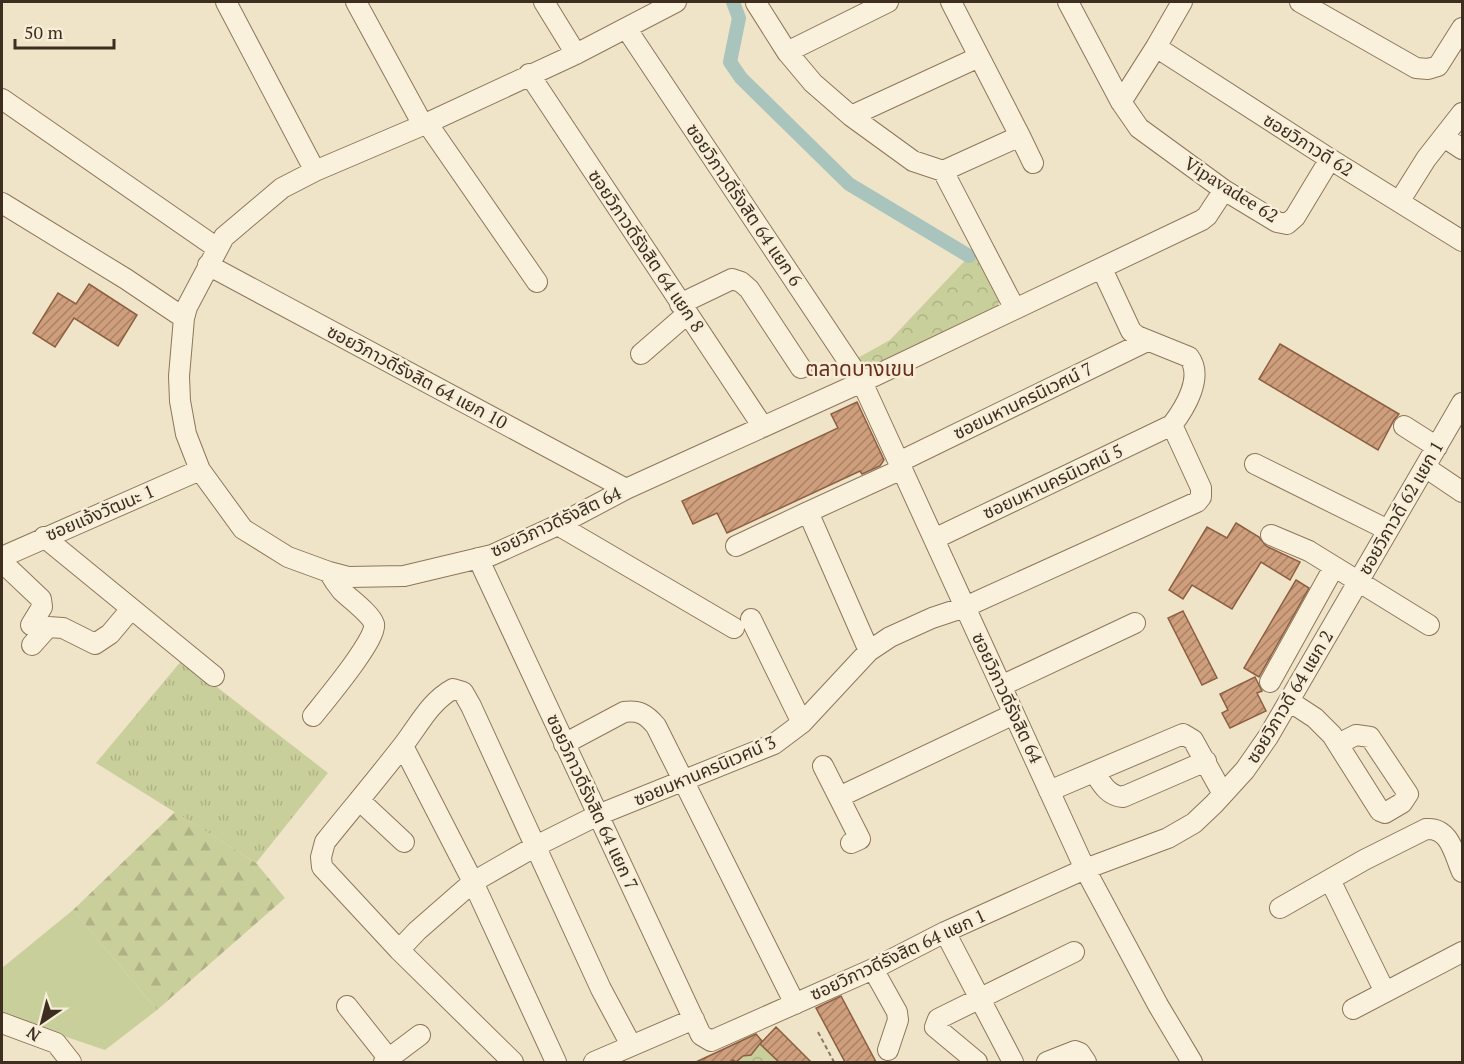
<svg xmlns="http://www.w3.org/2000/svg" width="1464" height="1064" viewBox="0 0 1464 1064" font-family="'PT Serif','Noto Sans Thai',serif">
<defs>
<pattern id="grass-tufts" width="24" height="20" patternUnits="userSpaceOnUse" patternTransform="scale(1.5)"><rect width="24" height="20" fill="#c9cf9b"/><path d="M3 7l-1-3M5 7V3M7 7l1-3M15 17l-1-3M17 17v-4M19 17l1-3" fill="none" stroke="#aeb285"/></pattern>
<pattern id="forest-firs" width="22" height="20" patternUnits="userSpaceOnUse" patternTransform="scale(1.5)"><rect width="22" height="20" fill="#c9cf9b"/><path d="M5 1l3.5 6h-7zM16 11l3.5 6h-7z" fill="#aeb285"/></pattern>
<pattern id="park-crowns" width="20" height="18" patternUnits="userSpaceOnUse" patternTransform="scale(1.5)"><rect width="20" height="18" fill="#c9cf9b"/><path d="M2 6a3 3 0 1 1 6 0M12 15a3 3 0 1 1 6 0" fill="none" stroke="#aeb285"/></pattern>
<pattern id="building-hatch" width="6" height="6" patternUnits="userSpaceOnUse" patternTransform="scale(1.5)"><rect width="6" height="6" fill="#cf9f7d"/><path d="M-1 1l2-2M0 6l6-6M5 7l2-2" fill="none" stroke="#a98266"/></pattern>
</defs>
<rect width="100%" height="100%" fill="#f0e4c8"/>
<!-- grass -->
<path fill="url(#grass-tufts)" d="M182 660 328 773 256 863 96 763Z"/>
<!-- forest -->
<path fill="url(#forest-firs)" d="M175 812 256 863 285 898 157 1010 73 910Z"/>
<!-- park -->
<path fill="url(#park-crowns)" d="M976 249 999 301 998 309 863 374 854 360 890 340Z
M760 1044 779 1062H730L733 1060 736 1062 743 1056 745 1057Z"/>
<!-- garden -->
<path fill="#c9cf9b" d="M73 910 157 1010 105 1050 4 1016 2 1012V968Z"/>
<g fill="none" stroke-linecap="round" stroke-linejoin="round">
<!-- canal -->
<path stroke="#a9c4bc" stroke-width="14" d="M733 2 739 18 730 62 741 78 849 184 969 256"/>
</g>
<!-- building -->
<path fill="url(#building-hatch)" stroke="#8d5f41" stroke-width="1.5" d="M89 284 137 315 118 346 74 318 55 347 33 333 58 293 76 304Z
M1280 344 1399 414 1394 420 1378 450 1259 379Z
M857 402 884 460 880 466 862 474 860 471 727 533 717 513 693 524 682 501 838 428 831 414Z
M1236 523 1259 537 1266 546 1300 562 1290 580 1261 562 1232 609 1192 585 1183 599 1169 590 1207 527 1227 538Z
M1296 580 1309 588 1259 677 1244 668Z
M1183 611 1217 678 1202 685 1168 618Z
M1255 677 1262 691 1257 693 1266 711 1230 728 1222 713 1228 710 1220 694Z
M841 996 876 1062H845L816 1008Z
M776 1027 811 1062H779L760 1044Z
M756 1034 762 1041 751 1055 743 1056 736 1062 733 1060 730 1062H696Z"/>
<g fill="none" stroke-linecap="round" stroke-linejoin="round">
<defs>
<path id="minor" d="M226 2 315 171
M356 2 423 125
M544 2 576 54
M676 2 576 54 423 125 315 171 282 188 224 237 187 307 184 318 179 376 180 401 186 434 200 470 243 529 288 557 329 572 348 577 404 576 492 555 558 525 626 489 862 382 1202 220 1207 216 1224 190
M1068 2 1121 102 1139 128 1224 190 1277 222 1287 224 1295 217 1330 159
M1300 2 1416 68 1428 69 1438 66 1462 28
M756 3 787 52 813 83 851 116 913 161 943 171 1015 309
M626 28 862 382 1085 869 1158 1005 1192 1062
M1156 47 1330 159 1462 241
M787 52 888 2
M529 74 763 427
M2 99 217 248
M1121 102 1156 47 1182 2
M851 116 979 57
M427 123 537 282
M1020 136 1033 163
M1444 137 1462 149
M943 171 1020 136 951 2
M1399 202 1426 159 1462 113
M2 203 126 279 184 318
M208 265 626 489
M680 304 732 279 741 282 749 289 801 368
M641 354 687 314
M1404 426 1437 447
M899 462 1147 341
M1255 464 1388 530
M1425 467 1462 492
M558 525 734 628
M1271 535 1309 551 1429 625
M44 537 214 676
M934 539 1172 425
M736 546 808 512
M2 557 200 470
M478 558 701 1035 711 1041 873 969 945 932 1085 869 1168 838 1194 823 1214 804 1245 770 1268 737 1462 403
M2 562 41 599 42 607 31 625
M751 619 802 723
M32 645 48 627 63 628 95 644 110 634 131 609
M869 651 808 512 902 469
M1270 682 1334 567
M1001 686 1135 623
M1289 701 1315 718 1332 735 1380 811 1385 813 1402 803 1408 794 1370 737 1356 735 1338 744
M313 716C324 702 378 638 374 624 371 614 350 599 342 591 337 585 333 579 329 572
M564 744 624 712C639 710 646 714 656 726L795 1004
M403 746 473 882 556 1062
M823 766 860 839 851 843
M1094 772C1102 784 1108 796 1123 797L1206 761
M1049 791 1183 734 1193 740 1223 794
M839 797 1014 714
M359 800 404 842
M1330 880 1385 992
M1280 908 1364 860 1426 829C1450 827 1454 854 1462 872
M945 932 1013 1062
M399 950 417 931 473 882 536 846 598 815 774 744 802 723 869 651 890 637 932 618 965 607 1197 502 1201 497V488L1172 425C1185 408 1204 377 1189 357L1137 336 1131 331 1102 269
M873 969 897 1012 898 1020 888 1050
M347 1006 389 1059
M1353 1009 1462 952
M2 1023 56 1043 71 1062
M384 1062 420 1035
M513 1062 399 950 322 867 321 857 325 842C350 811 376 780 401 748 418 727 429 702 453 689L463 692 471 706 601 989 631 1045
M594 1062 694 1019
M977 1062 935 1027 938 1019 1074 952
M1047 1062 1075 1051 1080 1053 1086 1062"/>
</defs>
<!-- minor casing -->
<use href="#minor" stroke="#8d765c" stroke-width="22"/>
<!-- path -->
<path stroke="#8d765c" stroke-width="2" stroke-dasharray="4.5 3" stroke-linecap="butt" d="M818 1032 834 1062"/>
<!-- minor -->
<use href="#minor" stroke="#faf1dc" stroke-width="20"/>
</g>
<g text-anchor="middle" stroke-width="5" stroke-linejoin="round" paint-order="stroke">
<!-- street labels -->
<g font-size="18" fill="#3d2e20" stroke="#f7eed8">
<text transform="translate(1308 145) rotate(32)" y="6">ซอยวิภาวดี 62</text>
<text transform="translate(1231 190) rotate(32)" y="6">Vipavadee 62</text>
<text transform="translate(744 205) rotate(56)" y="6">ซอยวิภาวดีรังสิต 64 แยก 6</text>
<text transform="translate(646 251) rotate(56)" y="6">ซอยวิภาวดีรังสิต 64 แยก 8</text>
<text transform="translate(417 377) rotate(28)" y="6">ซอยวิภาวดีรังสิต 64 แยก 10</text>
<text transform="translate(1023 401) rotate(-26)" y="6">ซอยมหานครนิเวศน์ 7</text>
<text transform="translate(1053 482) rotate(-25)" y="6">ซอยมหานครนิเวศน์ 5</text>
<text transform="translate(1401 508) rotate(-60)" y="6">ซอยวิภาวดี 62 แยก 1</text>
<text transform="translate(100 513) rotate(-23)" y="6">ซอยแจ้งวัฒนะ 1</text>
<text transform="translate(556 522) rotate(-25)" y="6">ซอยวิภาวดีรังสิต 64</text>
<text transform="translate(1290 697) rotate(-59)" y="6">ซอยวิภาวดี 64 แยก 2</text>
<text transform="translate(1007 698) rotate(65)" y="6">ซอยวิภาวดีรังสิต 64</text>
<text transform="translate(705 771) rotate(-23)" y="6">ซอยมหานครนิเวศน์ 3</text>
<text transform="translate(592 802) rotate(65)" y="6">ซอยวิภาวดีรังสิต 64 แยก 7</text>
<text transform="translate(898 955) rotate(-25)" y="6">ซอยวิภาวดีรังสิต 64 แยก 1</text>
</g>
<!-- quarter labels -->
<g font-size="21" fill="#6b2e1e" stroke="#f7eed8">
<text x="860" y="376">ตลาดบางเขน</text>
</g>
</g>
<!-- border -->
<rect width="1464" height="1064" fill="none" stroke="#3d2e20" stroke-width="6"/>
<!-- north arrow -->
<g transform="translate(42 1022) rotate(215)" stroke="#f7eed8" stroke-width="4.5" paint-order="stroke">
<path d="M0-4.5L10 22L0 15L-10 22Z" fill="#3d2e20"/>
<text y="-9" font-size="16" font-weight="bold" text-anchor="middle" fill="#3d2e20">N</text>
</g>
<!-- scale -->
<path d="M15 39v9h99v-9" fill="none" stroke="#3d2e20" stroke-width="3"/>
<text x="24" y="39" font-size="18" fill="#3d2e20" stroke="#f7eed8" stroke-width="4.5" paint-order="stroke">50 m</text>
</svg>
